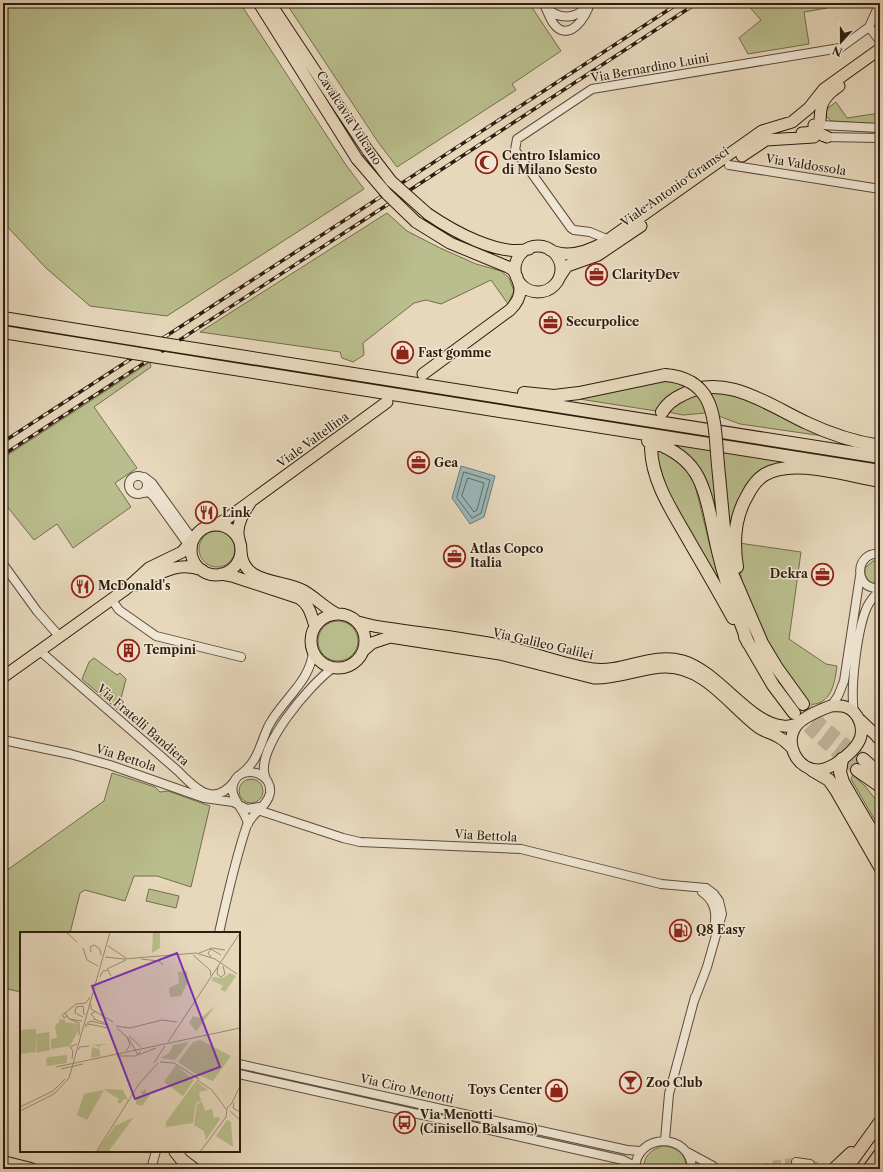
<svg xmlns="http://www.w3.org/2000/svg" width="883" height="1172" viewBox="0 0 883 1172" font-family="'Libre Caslon Text',serif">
<rect width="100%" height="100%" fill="#e7d8bc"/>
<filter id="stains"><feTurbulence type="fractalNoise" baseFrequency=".005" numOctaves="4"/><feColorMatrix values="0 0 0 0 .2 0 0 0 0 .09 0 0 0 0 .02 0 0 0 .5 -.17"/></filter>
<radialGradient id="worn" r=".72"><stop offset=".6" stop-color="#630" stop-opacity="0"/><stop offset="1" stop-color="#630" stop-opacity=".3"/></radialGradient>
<!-- green -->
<path fill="#babe8d" stroke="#746d4e" d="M3 3H240L346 165 364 189 167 316 90 306 46 268 3 222Z
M286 3H529L561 51 512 84 516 90 397 167 378 142Z
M746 3H826L827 8 804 12 809 44 748 54 739 38 761 20Z
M836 102 847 118 880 113V124L831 121 825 115V110Z
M387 213 407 231 440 248 476 264 501 271 509 278 514 291 508 304 491 280 441 304 426 300 414 303 363 343 364 355 353 362 342 358 340 352 200 332Z
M150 362 151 367 94 407 137 468 115 483 131 507 73 548 57 524 34 540 6 505 3 506V458Z
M664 378 691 386 663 402 656 411 573 398Z
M719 391 735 393 830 437 740 424 716 415 706 413 683 415 668 412 685 398Z
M671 443 789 462 771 465 762 471 724 567 710 505Z
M655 447 676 459 686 469 694 481 710 546 731 608 661 479Z
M199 549a18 18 0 1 1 36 0a18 18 0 1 1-36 0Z
M739 543 801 552 789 639 826 664 837 666C834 688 830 708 803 704L780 666 742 595Z
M873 561H880L879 584C869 584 864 578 865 568Z
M318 641a20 20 0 1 1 40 0a20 20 0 1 1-40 0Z
M94 658 117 675 120 673 126 679 118 710 82 679 89 662Z
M112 773 155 787 160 792 168 791 210 806 191 887 157 876H134L125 901 85 890 80 893 70 933H21V992L3 988V873L104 801Z
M853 775 865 786 880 805V829L851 779Z
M239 791a12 12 0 1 1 24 0a12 12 0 1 1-24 0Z
M149 889 179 896 176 908 146 901Z
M662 1146C676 1146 687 1154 686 1169H644C643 1156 651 1150 662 1146Z"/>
<!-- water -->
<path fill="#9ab8ba" stroke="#6f7a76" d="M461 466 495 476 484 517 470 524 452 498Z"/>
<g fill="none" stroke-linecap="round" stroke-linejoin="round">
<!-- shore -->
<path stroke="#646a64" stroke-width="1" d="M464 472 490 480 481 513 472 518 457 498Z
M468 478 484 483 477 510 474 512 462 496Z"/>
<!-- minor-tunnel -->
<path stroke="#c2b299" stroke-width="8" stroke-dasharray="8 4" stroke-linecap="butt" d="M810 1164 830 1169
M713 1166 723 1169
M762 1169 776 1164 796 1162"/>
<!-- highway-tunnel -->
<path stroke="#c2b299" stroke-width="12" stroke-dasharray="12 6" stroke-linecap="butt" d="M803 704 822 725 863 759
M795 714 814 733 857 770"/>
<defs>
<path id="minor" d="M543 3C547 9 549 17 553 23 568 44 586 18 590 3
M546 7C558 20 577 20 587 5
M869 27 880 41
M820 125 880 128
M823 137 880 138
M729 165 880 189
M609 240 590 232 574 230 571 228 515 150 517 139 592 89 840 48 869 27 880 3
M129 485a9 9 0 1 1 18 0a9 9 0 1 1-18 0Z
M144 477 152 483 188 533 194 538
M143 493 149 492 154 497 192 550
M880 554C854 551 853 591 880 588
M3 564 37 611 60 637
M112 600 119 610 156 636 241 657
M40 651 178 771C195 788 213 808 234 782
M831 706 838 696 844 681 860 576
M854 712C850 689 857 630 867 607 870 601 875 595 880 590
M3 740 70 754 110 765 204 798 233 802 247 809 259 807
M242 773C258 762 261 741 269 725 283 699 310 682 313 652
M266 779C252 751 311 683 333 668
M255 809 343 838 360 842 521 849 661 884 706 888 714 894 719 901 722 914 707 967 694 1001
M702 892C715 901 717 913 714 928
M219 933C227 897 235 860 247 825 252 813 268 806 270 793 272 775 251 767 238 776 222 794 245 807 248 824
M239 1064 627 1150 641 1151
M239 1074 623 1160 635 1166
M665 1140 669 1094 695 997
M687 1152 713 1166
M796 1162 810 1164
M151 1169 156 1151
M635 1169C636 1132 691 1132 692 1169"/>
<path id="major" d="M259 3 357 159
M270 3 368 151
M814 125 818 133 827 137
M802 133C827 132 817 121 822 105 825 96 832 91 839 86
M742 156 766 140 814 137
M428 214C453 231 499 257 529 249
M416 222 450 243 508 267 513 270 517 277
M515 269a23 23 0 1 1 46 0a23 23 0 1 1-46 0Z
M550 250C568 259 589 251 605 242L762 131 792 122 809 108 824 89 880 49
M559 278 567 266 598 255 641 226
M423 374 510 310C518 302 523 292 518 281
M215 525 225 520 387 402
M191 550a25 25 0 1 1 50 0a25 25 0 1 1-50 0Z
M239 539C235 527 243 513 250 503
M241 552C243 585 283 579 304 591 316 598 325 608 337 614
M221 574 232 576 299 598C310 605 311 615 315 626
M136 585C158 575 177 560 202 570
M311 641a27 27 0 1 1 54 0a27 27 0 1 1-54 0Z
M358 622 374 626C417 633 460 637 503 646 533 652 563 665 593 669 624 673 651 652 683 661 719 672 750 724 783 726 787 727 793 725 798 724
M364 650 372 643 390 637 500 654 594 678C619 679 642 667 666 667 705 667 730 706 758 727 764 732 773 733 780 738 784 740 788 744 792 748
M3 677 126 589 149 568 182 552 194 538
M831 706C836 706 841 705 846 707 859 712 866 730 858 743 851 754 832 769 819 770 797 770 784 744 796 726 803 717 820 710 831 706Z
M860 720 880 739"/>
<path id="highway" d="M3 318 145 341
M3 332 128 352
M176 346 880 457
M158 357 880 471
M524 393 554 396 579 393 665 375
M662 412C667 404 673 399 682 395 724 371 770 406 807 423 830 434 855 442 880 446
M648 441C665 445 685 456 695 472 709 493 713 535 720 559 727 588 738 615 748 643
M651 448C652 484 675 515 692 546 706 570 720 594 733 618
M718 465 726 549 731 571 762 643 777 668 803 704
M737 567C733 542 734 518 747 496 751 488 756 480 764 475 792 457 848 476 880 481
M745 637 773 685 794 713
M878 737 880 738
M842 759 840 772 843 782 880 845
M863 759 880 774
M812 770 829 780 836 790 880 867
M857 770 880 786
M175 1151 182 1160 194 1169
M3 1162 31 1169
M834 1169 851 1153
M846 1169 880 1122
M869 1169 880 1154"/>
</defs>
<!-- minor casing -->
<use href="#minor" stroke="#5d4b3a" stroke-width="10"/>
<!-- major casing -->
<use href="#major" stroke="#2f1c0f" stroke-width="13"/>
<!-- highway casing -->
<use href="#highway" stroke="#2f1c0f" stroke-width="14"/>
<!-- minor -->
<use href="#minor" stroke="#efe6d3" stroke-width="8"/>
<!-- major -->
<use href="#major" stroke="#e7d8bc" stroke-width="11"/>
<!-- highway -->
<use href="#highway" stroke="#e7d8bc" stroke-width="12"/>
<defs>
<path id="rail" d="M3 442 679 3
M3 455 697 3"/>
</defs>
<!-- rail casing -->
<use href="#rail" stroke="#2f1c0f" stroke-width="3.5"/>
<!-- rail -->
<use href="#rail" stroke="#efe6d3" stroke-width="2" stroke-dasharray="6" stroke-linecap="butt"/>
<defs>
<path id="major-bridge" d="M368 151 391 181 428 214
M357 159 387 194 416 222"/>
<path id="highway-bridge" d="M145 341 176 346
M128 352 158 357
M665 375C718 379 714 424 718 465"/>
</defs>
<!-- major-bridge casing -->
<use href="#major-bridge" stroke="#2f1c0f" stroke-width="13" stroke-linecap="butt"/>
<!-- highway-bridge casing -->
<use href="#highway-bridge" stroke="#2f1c0f" stroke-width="14" stroke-linecap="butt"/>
<!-- major-bridge -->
<use href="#major-bridge" stroke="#e7d8bc" stroke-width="11"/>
<!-- highway-bridge -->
<use href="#highway-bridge" stroke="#e7d8bc" stroke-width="12"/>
</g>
<!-- icons -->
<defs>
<symbol id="mosque-ring" viewBox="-11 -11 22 22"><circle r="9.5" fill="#efe6d3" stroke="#8f2418" stroke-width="1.5"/><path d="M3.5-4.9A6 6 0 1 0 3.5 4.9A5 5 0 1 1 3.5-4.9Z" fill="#8f2418"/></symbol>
<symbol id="office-ring" viewBox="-11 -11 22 22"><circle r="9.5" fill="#efe6d3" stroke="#8f2418" stroke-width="1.5"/><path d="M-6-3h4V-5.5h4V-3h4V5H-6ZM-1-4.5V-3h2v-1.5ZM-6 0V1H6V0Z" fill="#8f2418"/></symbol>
<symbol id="shop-ring" viewBox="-11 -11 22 22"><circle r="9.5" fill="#efe6d3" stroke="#8f2418" stroke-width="1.5"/><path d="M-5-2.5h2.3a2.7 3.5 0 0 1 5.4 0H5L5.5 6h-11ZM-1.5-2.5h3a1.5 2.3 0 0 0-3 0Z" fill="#8f2418"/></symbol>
<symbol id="restaurant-ring" viewBox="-11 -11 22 22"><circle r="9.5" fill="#efe6d3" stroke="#8f2418" stroke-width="1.5"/><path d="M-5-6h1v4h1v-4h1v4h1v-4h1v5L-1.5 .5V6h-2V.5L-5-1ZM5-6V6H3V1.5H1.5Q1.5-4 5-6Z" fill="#8f2418"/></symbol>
<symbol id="building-ring" viewBox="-11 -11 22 22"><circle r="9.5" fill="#efe6d3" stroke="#8f2418" stroke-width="1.5"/><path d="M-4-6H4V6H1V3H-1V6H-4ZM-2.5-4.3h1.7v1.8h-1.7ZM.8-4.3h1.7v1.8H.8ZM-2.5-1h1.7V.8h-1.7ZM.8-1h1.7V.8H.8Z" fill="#8f2418"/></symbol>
<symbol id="fuel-ring" viewBox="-11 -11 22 22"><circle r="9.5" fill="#efe6d3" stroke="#8f2418" stroke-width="1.5"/><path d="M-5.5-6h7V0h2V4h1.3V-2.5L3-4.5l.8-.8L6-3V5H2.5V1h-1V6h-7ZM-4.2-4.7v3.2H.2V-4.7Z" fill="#8f2418"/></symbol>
<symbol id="bar-ring" viewBox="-11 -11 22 22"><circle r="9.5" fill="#efe6d3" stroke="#8f2418" stroke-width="1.5"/><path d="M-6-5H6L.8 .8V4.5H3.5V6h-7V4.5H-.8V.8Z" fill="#8f2418"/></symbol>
<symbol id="bus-ring" viewBox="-11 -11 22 22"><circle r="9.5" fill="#efe6d3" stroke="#8f2418" stroke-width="1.5"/><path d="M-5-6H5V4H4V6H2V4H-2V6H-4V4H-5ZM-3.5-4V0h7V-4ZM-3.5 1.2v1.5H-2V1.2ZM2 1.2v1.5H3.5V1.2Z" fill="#8f2418"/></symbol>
</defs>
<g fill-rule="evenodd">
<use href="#mosque-ring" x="474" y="150" width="25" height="25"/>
<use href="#office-ring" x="584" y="262" width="25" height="25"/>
<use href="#office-ring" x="538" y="310" width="25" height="25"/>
<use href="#shop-ring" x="390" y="340" width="25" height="25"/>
<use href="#office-ring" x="406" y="450" width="25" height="25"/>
<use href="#restaurant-ring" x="194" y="500" width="25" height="25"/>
<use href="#office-ring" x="442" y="544" width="25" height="25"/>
<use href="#office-ring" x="810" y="562" width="25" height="25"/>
<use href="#restaurant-ring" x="70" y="574" width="25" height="25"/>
<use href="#building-ring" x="116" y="638" width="25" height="25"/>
<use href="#fuel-ring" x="668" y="918" width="25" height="25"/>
<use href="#bar-ring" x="618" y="1070" width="25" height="25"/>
<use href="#shop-ring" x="544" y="1078" width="25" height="25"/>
<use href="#bus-ring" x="392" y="1110" width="25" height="25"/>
</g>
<g text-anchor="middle" stroke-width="3" stroke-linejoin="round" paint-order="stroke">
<!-- street labels -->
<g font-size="12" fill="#2f1c0f" stroke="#efe6d3">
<text transform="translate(650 68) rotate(-10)" y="4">Via Bernardino Luini</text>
<text transform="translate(349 118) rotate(57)" y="4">Cavalcavia Vulcano</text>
<text transform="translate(806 165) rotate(9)" y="4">Via Valdossola</text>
<text transform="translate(675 187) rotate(-35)" y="4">Viale Antonio Gramsci</text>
<text transform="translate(313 440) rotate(-36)" y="4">Viale Valtellina</text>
<text transform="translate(543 644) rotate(13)" y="4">Via Galileo Galilei</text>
<text transform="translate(143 725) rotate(41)" y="4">Via Fratelli Bandiera</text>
<text transform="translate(126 758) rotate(18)" y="4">Via Bettola</text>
<text transform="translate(486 836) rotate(3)" y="4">Via Bettola</text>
<text transform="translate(407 1089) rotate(13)" y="4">Via Ciro Menotti</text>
</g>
<!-- poi labels -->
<g font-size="12" font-weight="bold" fill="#2f1c0f" stroke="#efe6d3" text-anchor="start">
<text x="502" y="160">Centro Islamico<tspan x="502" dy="14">di Milano Sesto</tspan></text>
<text x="612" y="279">ClarityDev</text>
<text x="566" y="326">Securpolice</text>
<text x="418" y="357">Fast gomme</text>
<text x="434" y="467">Gea</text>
<text x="222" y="517">Link</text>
<text x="470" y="553">Atlas Copco<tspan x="470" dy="14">Italia</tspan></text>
<text x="808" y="578" text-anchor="end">Dekra</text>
<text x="98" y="590">McDonald's</text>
<text x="144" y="654">Tempini</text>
<text x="696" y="934">Q8 Easy</text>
<text x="646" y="1087">Zoo Club</text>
<text x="542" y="1094" text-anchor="end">Toys Center</text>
<text x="420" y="1119">Via Menotti<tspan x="420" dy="14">(Cinisello Balsamo)</tspan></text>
</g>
</g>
<!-- overview -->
<g transform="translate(20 932)">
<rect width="220" height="220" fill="#e7d8bc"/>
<path d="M133 0H140V16L132 21ZM167 39 168 49 161 64 150 65 149 56 159 51 158 40ZM210 41 216 44 205 60 200 57 203 54 191 48 194 45 203 46ZM195 74 172 105 176 99 169 91 173 84 181 86ZM39 82 40 88 45 87V90L59 92 58 99 50 114 31 117V107L37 106 35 94 39 90ZM16 97V120L0 122V98ZM29 100 30 118 17 121 16 102ZM180 108 211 124 193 149 177 143 158 130 173 110ZM169 110 155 128 140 126 149 121 153 113ZM88 112 79 114 80 124 71 126 72 115 79 117 78 114 71 113ZM47 123V131L27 134 26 127 28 125ZM156 133 174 148 163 164 144 150ZM176 149 188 158 179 160 181 169 176 171 173 191 146 195V190ZM88 157 103 158 108 168 104 167 100 172 97 170 99 167 84 158 67 188 57 183 64 162ZM126 157V161L130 163 122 174 116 172V168L122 163 121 160ZM182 170 185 179 192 177 194 186 199 185 200 187 186 208 184 199 174 193 177 172ZM114 185 88 220 77 219 95 194ZM207 188 211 190 213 215 196 204Z" fill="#babe8d"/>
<path fill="none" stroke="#9d8d77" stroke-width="1" d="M46 0 57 10M88 14 106 26M63 16 67 28 78 34M71 20 70 15 74 13 80 17 81 23M179 21 192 16 205 18M173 23 190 38 191 44M85 25 104 27 176 21 195 27 217 42M191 25 188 21 191 17 201 23M121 27 139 29 143 33M198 34 197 42 201 45 205 42 203 34M87 37 106 28M80 45 83 39 88 38 91 44M71 72V77L93 90M45 81 56 72 66 71 70 65M47 84 44 86 42 83 45 81 49 87 62 89M63 85 55 81 56 75 63 74 64 83M49 87 59 91V103M73 87 88 92M75 87 71 82 76 79M65 93 70 89 88 93M96 94 110 96 142 88 157 90M65 95 69 92 88 96M97 96 109 107 118 123 136 116M109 104 121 115M148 110 220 1M58 118 60 115 69 114M106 119 110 113 107 105M97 124H116L121 119M52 127 53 119 50 115 57 112M140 130 154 131 179 147 175 145M134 131 145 114M36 135 220 96M41 137 63 132M177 148 192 158 206 177M214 171 213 176 220 180M0 175 33 159 45 147M0 179 34 162 49 146 90 0M210 179 220 188M76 220 119 152 138 131M180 220 206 185 207 176 212 171 220 154"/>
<path fill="#7b2cbf" fill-opacity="0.15" stroke="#7b2cbf" stroke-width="2" d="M157 21 200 135 115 167 72 54Z"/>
<rect width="220" height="220" fill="none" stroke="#2f1c0f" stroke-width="2"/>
</g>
<!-- margin -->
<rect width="883" height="1172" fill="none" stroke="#e7d8bc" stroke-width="16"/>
<rect x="4" y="4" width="875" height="1164" fill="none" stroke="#2f1c0f" stroke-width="2"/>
<rect x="8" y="8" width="867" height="1156" fill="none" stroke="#2f1c0f"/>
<!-- north arrow -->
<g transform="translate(841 42) rotate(201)" stroke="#efe6d3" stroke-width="3" paint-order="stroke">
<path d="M0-3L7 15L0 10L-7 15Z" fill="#2f1c0f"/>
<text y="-6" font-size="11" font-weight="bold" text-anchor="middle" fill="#2f1c0f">N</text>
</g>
<rect width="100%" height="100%" filter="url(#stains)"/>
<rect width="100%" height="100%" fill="url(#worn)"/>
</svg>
